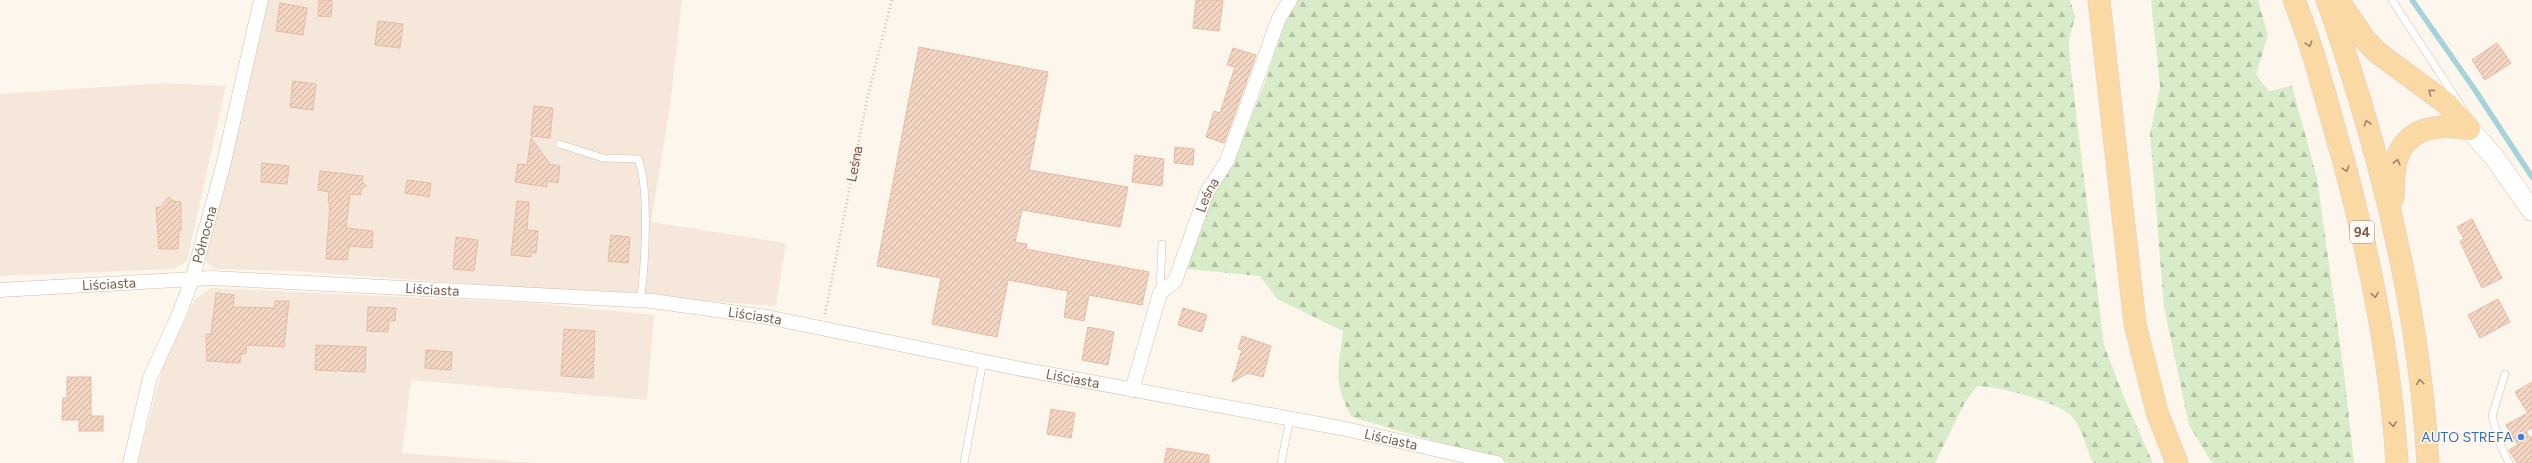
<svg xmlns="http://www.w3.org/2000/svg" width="2532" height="463" viewBox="0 0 2532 463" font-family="Figtree,sans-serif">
<defs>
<pattern id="forest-firs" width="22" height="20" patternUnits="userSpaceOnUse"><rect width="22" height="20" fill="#d8ecc9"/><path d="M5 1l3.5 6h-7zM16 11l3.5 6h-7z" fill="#b4c2a5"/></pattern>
<pattern id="building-hatch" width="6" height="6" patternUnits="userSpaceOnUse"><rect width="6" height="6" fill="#f3d5c3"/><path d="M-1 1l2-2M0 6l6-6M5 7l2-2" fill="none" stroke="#cab0a1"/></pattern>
</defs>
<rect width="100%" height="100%" fill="#fdf6ec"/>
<!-- residential -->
<path fill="#f5e8da" d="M267 0H682L670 107 651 222 786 243 776 306 294 271 216 269 207 263 205 257Z
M163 83 226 86 187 261 173 269 0 276V94Z
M211 288 534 303 654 315 647 400 411 380 402 453 535 463H138L163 366 195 299Z"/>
<!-- forest -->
<path fill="url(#forest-firs)" d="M1297 0H2070L2075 17 2069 40 2070 62 2104 345 2123 395 2153 463H2093C2087 450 2083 432 2075 420 2064 403 1998 386 1977 386L1965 402 1935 463H1509L1352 417C1332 384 1339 367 1343 331L1277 299 1260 276 1187 269 1203 216 1219 182 1236 155 1265 83 1285 19Z
M2151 0H2258L2268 35 2256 75 2269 91 2292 86 2317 178 2344 373 2354 463H2212L2189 425 2164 307 2150 133 2160 87Z"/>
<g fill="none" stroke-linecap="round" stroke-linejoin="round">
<!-- stream -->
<path stroke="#a5d3da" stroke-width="5.5" d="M2412 0 2475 90 2532 177"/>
</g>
<!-- building -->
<path fill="url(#building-hatch)" stroke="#e6bba3" d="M319 0H332L331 17 318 16Z
M1196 0H1223L1219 31 1193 28Z
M280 3 307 8 303 35 276 31Z
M378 21 403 24 400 48 375 45Z
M2497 43 2511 63 2485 80 2472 60Z
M919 47 1048 72 1029 170 1128 187 1120 227 1022 210 1015 242 1027 244 1026 249 1149 272 1142 305 1089 295 1084 321 1064 317 1068 291 1008 280 997 337 932 324 941 278 877 266Z
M1233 48 1256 55 1224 143 1206 137 1214 111 1220 113 1235 67 1227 65Z
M293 81 316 84 313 110 290 107Z
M534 106 553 108 550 138 531 136Z
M531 138 550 164 560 166 558 183 547 181V187L515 182 518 164 527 165Z
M1175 147 1194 149 1193 165 1174 163Z
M1135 155 1164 159 1162 186 1132 182Z
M262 163 289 166 287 184 261 182Z
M320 171 363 176 362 181 366 186 361 189V195L350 194 346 228 373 231 372 248 349 246 347 260 326 259 330 204 328 203 329 192 318 190Z
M407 180 431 183 429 197 405 193Z
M169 197 173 201 181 202V231H179L178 249H159L156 207H160Z
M517 201 529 202 527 230 538 231 536 253 531 252V257L511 255Z
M2472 219 2502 278 2482 288 2460 241 2464 239 2457 227Z
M611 235 630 237 628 263 608 261Z
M456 237 478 240 474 271 453 269Z
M216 293 234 295 233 307 275 308V301H289L284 347 247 345 246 354H241L240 363 207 361 206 334H211Z
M2498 299 2510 322 2480 338 2468 315Z
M368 307 396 308 395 321H389L388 332 367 331Z
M1183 308 1207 315 1202 332 1178 325Z
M1088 327 1114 332 1108 365 1082 360Z
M564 329 595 331 593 378 561 376Z
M1242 336 1271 346 1263 377 1248 373 1232 382 1242 350 1238 349Z
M316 345 366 347 365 372 315 370Z
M426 350 452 352 451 370 425 368Z
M67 377H91V416H103V431H79V420H62L63 398H67Z
M2532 382V428L2526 431 2530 438 2532 436V463H2517L2509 450 2518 445 2506 425 2528 413 2515 392Z
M1051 409 1075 413 1071 438 1047 434Z
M1167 448 1209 455V463H1164Z"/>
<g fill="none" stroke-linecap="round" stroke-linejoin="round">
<defs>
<path id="service" d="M2392 0 2465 112
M559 144 603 158 638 159C650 187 645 270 640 301
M1160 292 1162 244
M2505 374 2492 416 2500 444 2509 463
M964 463 983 361
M1281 463 1290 418"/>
<g id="minor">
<path id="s2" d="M0 290 212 278 652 301 767 317 1016 368 1341 428 1497 463"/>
<path id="s3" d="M1132 390 1160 293 1175 281 1207 192 1227 161 1279 18 1290 0"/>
<path id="s4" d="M130 463 150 378 180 312 192 280 223 166 261 0"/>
</g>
<path id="secondary" d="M2469 129 2494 157 2532 211"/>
<path id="primary" d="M2099 0 2135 324 2157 412 2177 463
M2294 0C2311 41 2322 85 2334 127 2366 237 2390 349 2397 463
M2327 0C2340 34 2350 69 2361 104 2396 220 2421 341 2428 463
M2338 0 2366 41 2378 53 2447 104 2469 129
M2393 198C2394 186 2393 172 2396 161 2406 127 2439 123 2469 129"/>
</defs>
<!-- service casing -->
<use href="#service" stroke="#d1beb0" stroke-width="8"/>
<!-- minor casing -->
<use href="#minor" stroke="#d1beb0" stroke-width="15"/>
<!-- secondary casing -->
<use href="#secondary" stroke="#d6c0b0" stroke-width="21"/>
<!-- primary casing -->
<use href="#primary" stroke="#dad1cd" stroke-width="23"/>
<!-- path -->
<path stroke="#d9b8a5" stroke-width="2.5" stroke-dasharray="1 3" stroke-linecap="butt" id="s1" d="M825 314 867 99 892 0"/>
<!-- service -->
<use href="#service" stroke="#fff" stroke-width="7"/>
<!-- minor -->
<use href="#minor" stroke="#fff" stroke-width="14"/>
<!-- secondary -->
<use href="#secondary" stroke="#fff" stroke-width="20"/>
<!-- primary -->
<use href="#primary" stroke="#fbd9a5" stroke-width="22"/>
</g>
<!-- one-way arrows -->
<defs><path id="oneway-chevron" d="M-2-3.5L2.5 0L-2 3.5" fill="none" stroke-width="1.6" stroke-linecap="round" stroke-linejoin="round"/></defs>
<g stroke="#a18267">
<use href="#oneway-chevron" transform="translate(2309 44) rotate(72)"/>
<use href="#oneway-chevron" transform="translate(2431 92) rotate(-144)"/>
<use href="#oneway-chevron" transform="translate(2367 123) rotate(-107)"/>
<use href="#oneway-chevron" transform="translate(2397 162) rotate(-76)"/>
<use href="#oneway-chevron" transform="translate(2346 169) rotate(74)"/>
<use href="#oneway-chevron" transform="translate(2375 295) rotate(80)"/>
<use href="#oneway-chevron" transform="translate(2420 382) rotate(-97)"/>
<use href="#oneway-chevron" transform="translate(2393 424) rotate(83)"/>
</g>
<!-- markers -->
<circle fill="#3f7fe0" stroke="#fffaf3" stroke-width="1.5" cx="2521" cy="437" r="4"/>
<g text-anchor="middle" stroke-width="3" stroke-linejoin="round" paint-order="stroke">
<!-- shield labels -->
<rect fill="#fffaf3" stroke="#a28b7f" stroke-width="1" x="2350" y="221" width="24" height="22" rx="3"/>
<g font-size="13" font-weight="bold" fill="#7a5c4d">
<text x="2362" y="237">94</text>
</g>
<!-- street labels -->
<g font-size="14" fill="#7a5c4d" stroke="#fffaf3">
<text dy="5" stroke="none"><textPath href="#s1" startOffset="153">Leśna</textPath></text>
<text dy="5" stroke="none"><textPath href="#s3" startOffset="212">Leśna</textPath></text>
<text dy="5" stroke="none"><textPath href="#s4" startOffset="241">Północna</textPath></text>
<text dy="5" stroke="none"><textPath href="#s2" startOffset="109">Liściasta</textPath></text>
<text dy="5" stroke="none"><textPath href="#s2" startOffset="433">Liściasta</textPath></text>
<text dy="5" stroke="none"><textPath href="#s2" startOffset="757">Liściasta</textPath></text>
<text dy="5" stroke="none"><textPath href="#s2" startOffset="1081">Liściasta</textPath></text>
<text dy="5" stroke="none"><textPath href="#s2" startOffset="1405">Liściasta</textPath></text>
</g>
<!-- shop labels -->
<g font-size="14" fill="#366cbe" stroke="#fffaf3" text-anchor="end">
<text x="2513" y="442">AUTO STREFA</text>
</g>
</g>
</svg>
